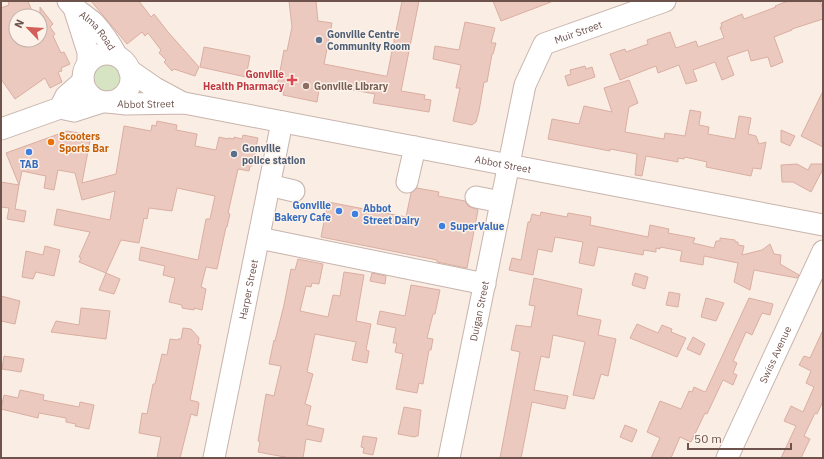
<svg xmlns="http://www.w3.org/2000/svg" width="824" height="459" viewBox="0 0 824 459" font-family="'IBM Plex Sans',sans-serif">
<rect width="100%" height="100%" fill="#f9ede4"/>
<!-- green -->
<path fill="#d6e4c4" d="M90 77a17 17 0 1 1 34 0a17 17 0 1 1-34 0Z"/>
<!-- building -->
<path fill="#ebc9bf" stroke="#dbaea1" d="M8 1H28L33 14 28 16H16V40H40V7L53 24 50 27 55 34 53 36 61 53 64 52 70 64 61 68 62 71 58 72 62 82 50 88 45 78 15 99 1 79V8L9 5Z
M91 1H139L151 17 154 14 168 32 199 67 195 76 174 69 172 71 164 62 166 60 159 53 161 50 148 33 145 36 142 32 127 44Z
M289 1H316L318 21 332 23 324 64 385 76H387L402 1H419L401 91 425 95 424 99 431 100 429 112 373 103 375 94 320 84 317 102 283 95 284 91H279V88L277 87 284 50 287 51 292 27Z
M493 1H551V2L501 21Z
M788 1H820L823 9V19L792 29V30L774 37 783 62 771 67 768 57 751 61 748 50 727 57 734 75 722 80 715 62 693 70 697 81 686 84 679 65 658 73 656 66 620 80 610 54 625 49 626 52 648 44 647 40 670 32 676 48 696 41 698 47 724 38 720 27H722L721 23 742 14 744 19 776 7 775 6Z
M465 22 495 28 491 43H496L493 54H492L487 82H484L479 111 476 122 472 125 453 121 460 88H456L461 65 433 59 435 46 459 50Z
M204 47 250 56 246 77 200 67Z
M585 66 586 69 592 67 595 77 568 86 565 76 571 74 570 70Z
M629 80 638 103 629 107 625 132 664 139 665 133 685 136 690 110 701 112 699 125 709 127 708 134 735 139 739 116 751 118 748 134 756 136 759 144 766 142 761 169 753 168 751 176 706 167 707 162 685 157 684 159 678 158V162L646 156 642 176 635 175 637 154 610 149V151L548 139 552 119 579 124 584 106 612 112 604 88Z
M823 91V147L801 136Z
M157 121 177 125 176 130 197 134 195 146 216 150 219 137 228 139V138L234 139V137L242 139 243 135 258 138 252 166H250L249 171 238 169 228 213 230 214 227 227H226L217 269 206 267 201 287 206 289 202 310 194 308V310L182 308V305L169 302 175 278 163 275 165 266 139 260 141 247 198 260 206 219H210L215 196 177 188 172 211 149 208 147 219 144 218 139 243 121 240 106 273 79 262 81 258 79 257 90 232 54 225 57 209 110 220 115 191 82 200 75 173 58 170 54 190 44 188 46 176 22 171 19 185 6 153 67 131 91 135 82 183 116 174 124 126 151 131 152 125 156 126Z
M781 130 795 136 790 146 781 142Z
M797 164 808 170 811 164H823V169L811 192 793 182H782L781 165Z
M1 182 19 185 15 209 26 211 24 222 7 219 9 208 1 207Z
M417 188 439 192 438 196 465 201 468 206 478 210 467 268 437 262V260L321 237 328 202 406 217 411 193Z
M541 212 567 217 568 213 591 217 590 225 648 237 650 225 669 229 668 233 695 238 693 243 714 248 716 241H720V238L735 240V242H738V245L744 246 742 255 762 250 770 244 774 254 781 255 780 264 799 275 797 278 754 270 750 290 734 282 738 263 704 256 703 265 680 261 682 251 660 247V249L656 248V252L644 250 643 255 598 247 594 266 579 263 583 242 555 237 552 252 538 249 533 275 509 270 512 258 521 260 528 222H530L532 214 540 216Z
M45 246 60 250 54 276 36 272 33 279 22 277 26 251 43 255Z
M298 259 323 264 319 284 312 283 311 287 306 286 300 311 328 317 333 295 340 296 344 272 364 275 356 321 371 324 366 350 369 351 367 363 352 360 356 342 315 334 307 372 313 374 305 404 311 406 307 425 324 429 321 442 306 439 303 458H290L258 452 260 442 258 441 266 394 274 396 281 366 269 364 274 340 275 341 284 305 291 269 295 270Z
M106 273 120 279 114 294 99 290Z
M372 273 386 276 385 284 370 281Z
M635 273 648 277 645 289 632 285Z
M534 278 582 289 577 315 601 320 598 335 616 339 608 376 601 374 594 399 573 395 585 342 553 335 549 358 541 356 534 390 568 396 565 409 532 402 521 458H500L520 352 511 350 516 325 531 327 535 306 529 305Z
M411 285 440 290 435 314H433L427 338 433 339 431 350H429L423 384 419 383 417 393 396 389 403 354 395 352 397 343H393L396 328 377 324 380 311 405 316Z
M669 292 680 294 678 307 666 305Z
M1 296 20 301 15 324 1 321Z
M706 298 724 303 716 321 701 317Z
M749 298 773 304 770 315 762 313 752 335 746 332 733 361 737 363 733 373 737 375 733 385 723 380 707 414 705 413 691 442 680 437 671 458H651L660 438 647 432 660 401 681 409 689 391 692 392 694 387 705 392 706 391Z
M81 308 110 311 106 339 51 332 56 321 79 325Z
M637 324 658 333 662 325 672 329 671 332 686 338 677 357 630 338Z
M183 328 191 329 199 338 198 344 201 345 190 400 198 402 199 403 197 416 191 414 180 458H157L161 437 139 433 142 413 147 414 153 384H155L162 354 167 355 170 339 177 340 178 339H181Z
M823 330V401L817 414 815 413 804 436 810 439 801 458H781L796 426 784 421 791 406 803 412 814 387 806 383 811 371 799 365 804 356 810 358Z
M693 337 705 344 700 355 687 349Z
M4 356 24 359 21 372 2 369Z
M20 390 44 395 43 400 79 407 80 402 94 405 89 429 75 426 76 424 66 422V418L39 413 38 418 1 409 4 395 18 398Z
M404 407 421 410 418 436H416L415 437 398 434Z
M625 425 637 430 632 442 620 437Z
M363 436 377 438 373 455 363 453 364 448 361 447Z"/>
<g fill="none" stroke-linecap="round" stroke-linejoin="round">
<defs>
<g id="minor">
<path id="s1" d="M68 1C75 10 85 15 94 23 103 33 111 45 117 56"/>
<path d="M74 8 88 52V63"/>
<circle cx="107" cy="78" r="24"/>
<path d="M129 70 155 88 181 102"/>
<path id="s2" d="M108 102 126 104 184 103 823 225"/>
<path d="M60 108 66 96 83 81"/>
<path d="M1 129 60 108 74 111 102 102"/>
<path d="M407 182 415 147"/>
<path d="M269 185 294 191"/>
<path d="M476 197 501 202"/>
<path d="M259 238 485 284"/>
<path id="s3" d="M214 458 282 122"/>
<path id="s4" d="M449 458 525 85 544 44 665 1"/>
<path id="s5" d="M727 458 823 251"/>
</g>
</defs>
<!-- minor casing -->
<use href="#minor" stroke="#c8b4ac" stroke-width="23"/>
<!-- minor -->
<use href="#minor" stroke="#fff" stroke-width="21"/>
</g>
<!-- markers -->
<g fill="#5c6f8a" stroke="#fcf2e9" stroke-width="1.5">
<circle cx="319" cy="40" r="4"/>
<circle cx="234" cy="154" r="4"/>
</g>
<path fill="#e0444e" stroke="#fcf2e9" stroke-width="1.5" d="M290 74h4v4h4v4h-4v4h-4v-4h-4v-4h4z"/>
<circle fill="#8d6e63" stroke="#fcf2e9" stroke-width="1.5" cx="306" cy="86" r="4"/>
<circle fill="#e8710a" stroke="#fcf2e9" stroke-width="1.5" cx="51" cy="142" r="4"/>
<g fill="#3f7fe0" stroke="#fcf2e9" stroke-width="1.5">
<circle cx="29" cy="152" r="4"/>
<circle cx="339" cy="211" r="4"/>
<circle cx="355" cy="214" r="4"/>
<circle cx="442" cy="226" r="4"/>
</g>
<g text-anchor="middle" stroke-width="3" stroke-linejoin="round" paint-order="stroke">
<!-- street labels -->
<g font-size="10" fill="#6e534d" stroke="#fcf2e9">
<text dy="4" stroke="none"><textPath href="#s1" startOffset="42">Alma Road</textPath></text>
<text dy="4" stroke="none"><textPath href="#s4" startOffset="462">Muir Street</textPath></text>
<text dy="4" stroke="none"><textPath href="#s2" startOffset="38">Abbot Street</textPath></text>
<text dy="4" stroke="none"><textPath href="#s2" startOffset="401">Abbot Street</textPath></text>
<text dy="4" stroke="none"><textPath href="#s3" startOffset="172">Harper Street</textPath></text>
<text dy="4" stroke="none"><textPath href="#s4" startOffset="150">Duigan Street</textPath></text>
<text dy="4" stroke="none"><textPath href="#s5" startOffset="114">Swiss Avenue</textPath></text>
</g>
<!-- service labels -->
<g font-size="10" font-weight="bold" fill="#4e5e75" stroke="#fcf2e9" text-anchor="start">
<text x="327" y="38">Gonville Centre<tspan x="327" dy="12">Community Room</tspan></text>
<text x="242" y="152">Gonville<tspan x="242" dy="12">police station</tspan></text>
</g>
<!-- health labels -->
<g font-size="10" font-weight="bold" fill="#be3a42" stroke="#fcf2e9" text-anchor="end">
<text x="284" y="78">Gonville<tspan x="284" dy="12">Health Pharmacy</tspan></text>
</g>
<!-- education labels -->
<g font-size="10" font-weight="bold" fill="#785e54" stroke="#fcf2e9" text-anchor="start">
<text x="314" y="90">Gonville Library</text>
</g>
<!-- food labels -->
<g font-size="10" font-weight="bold" fill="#c56008" stroke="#fcf2e9" text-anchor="start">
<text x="59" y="140">Scooters<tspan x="59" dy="12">Sports Bar</tspan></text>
</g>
<!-- shop labels -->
<g font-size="10" font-weight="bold" fill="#366cbe" stroke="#fcf2e9" text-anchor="start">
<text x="29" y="168" text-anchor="middle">TAB</text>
<text x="331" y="209" text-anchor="end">Gonville<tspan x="331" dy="12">Bakery Cafe</tspan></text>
<text x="363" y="212">Abbot<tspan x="363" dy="12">Street Dairy</tspan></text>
<text x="450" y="230">SuperValue</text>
</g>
</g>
<!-- border -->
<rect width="824" height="459" fill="none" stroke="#6e534d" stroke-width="4"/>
<!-- north arrow -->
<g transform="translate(28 28) rotate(295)"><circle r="19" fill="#fcf2e9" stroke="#c3b2ab"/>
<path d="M0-3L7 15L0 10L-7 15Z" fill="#d45f58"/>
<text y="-6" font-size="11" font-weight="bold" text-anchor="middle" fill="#6e534d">N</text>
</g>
<!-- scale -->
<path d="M688 443v6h103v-6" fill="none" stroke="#6e534d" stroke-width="2"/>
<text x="694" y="443" font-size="12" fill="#6e534d" stroke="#fcf2e9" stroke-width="3" paint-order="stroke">50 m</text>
</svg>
